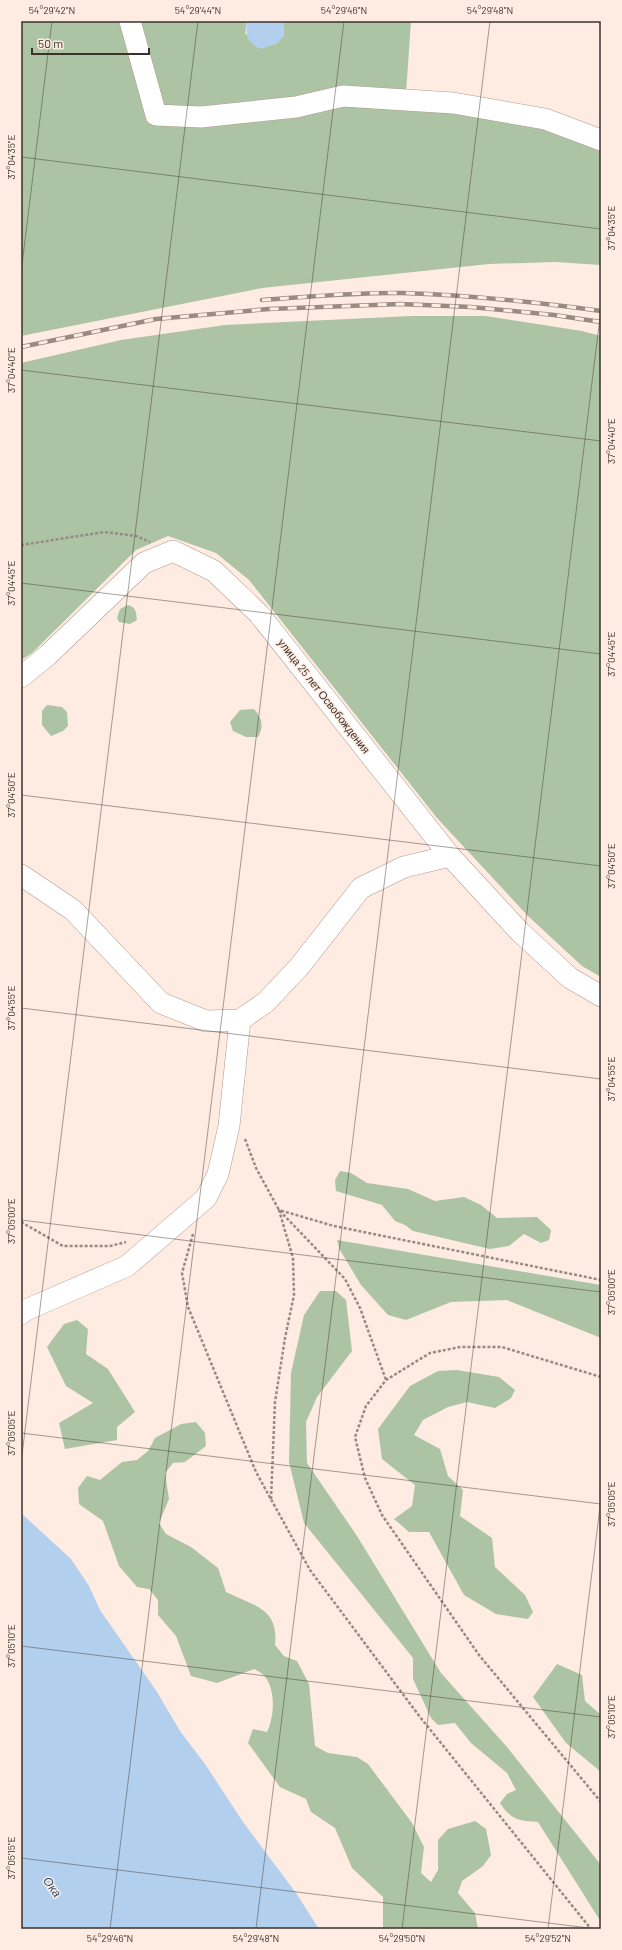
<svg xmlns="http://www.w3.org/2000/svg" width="622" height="1950" viewBox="0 0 622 1950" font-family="Barlow,sans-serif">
<rect width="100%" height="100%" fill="#feebe1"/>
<!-- green -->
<path fill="#adc4a4" d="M21 21H122L147 122 201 121 344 99 499 115 601 147V265L555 262 489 264 262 288 21 336Z
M135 21H247L245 34 284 36 283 21H411L406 93 295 103 159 111Z
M411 316H485L582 331 601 336V977L582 966 528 916 437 818 249 580 216 553 168 536 136 550 32 653 21 660V363L121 340 225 325Z
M128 605C136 607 136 612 137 620L130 624 119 622 117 618 120 609Z
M47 705 62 707 67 712 68 726 63 731 51 736 42 725V711Z
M254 709C262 718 264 726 258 737H246L233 731 230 722 240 710Z
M340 1171 351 1173 367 1183 408 1189 435 1201 464 1197 481 1205 497 1218 537 1217 551 1230 549 1240 541 1243 524 1234 509 1246 490 1249 413 1231 405 1225 395 1221 382 1205 336 1191 335 1180Z
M337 1240 601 1285V1338L507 1300 451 1302 406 1320 388 1315 361 1285 340 1250Z
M320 1291H336L346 1300 352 1351 317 1397 306 1422 307 1463 357 1536 441 1673 507 1747 601 1865V1922L538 1822C519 1821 511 1820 500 1803L507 1794 516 1790 507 1773 471 1743 455 1723 438 1725 431 1718 413 1679V1658L304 1523 289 1462 291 1373 304 1315Z
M77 1320 88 1329 86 1354 108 1369 135 1412 117 1427V1440L65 1449 59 1423 93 1403 66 1386 47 1347 64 1324Z
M457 1370 499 1377 515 1390 511 1398 495 1408 467 1402 448 1407 423 1420 414 1435 440 1449 448 1476 463 1490 460 1516 492 1538 495 1567 525 1595 533 1612 528 1619 496 1614 464 1595 429 1532H409L394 1519 412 1506 415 1485 382 1459 378 1429 410 1386 438 1371Z
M196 1422 205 1433 206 1446 185 1462 173 1463 165 1473 169 1499 159 1523 166 1534 191 1547 218 1568 226 1592C254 1606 279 1608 275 1645L284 1656 297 1661 309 1684 315 1746 328 1753 357 1757 368 1764 412 1823 424 1847 421 1873 431 1882 438 1870V1840L448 1829 475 1821 486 1829 491 1855 483 1866 462 1881 458 1893 475 1913 478 1929H383V1897L352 1868 335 1828 311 1812 306 1799 280 1787 248 1743 253 1729 267 1732C274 1717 276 1693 266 1678 264 1674 258 1671 254 1669L217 1683 191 1676 176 1636 158 1615V1600L149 1589 137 1587 119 1566 103 1521 79 1504 78 1488 87 1476 100 1480 122 1462 137 1460 148 1451 155 1438 181 1424Z
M557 1664 582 1675 585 1701 601 1715V1772L566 1743 533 1697Z"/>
<!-- water -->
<path fill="#b3cfee" d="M247 21H283L284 35 278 43 261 49C247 43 245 36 247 21Z
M21 1513 71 1559 89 1586 100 1610 157 1692 180 1731 205 1764 243 1822 296 1893 319 1929H21Z"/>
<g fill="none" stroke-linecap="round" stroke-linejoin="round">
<defs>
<path id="minor" d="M130 21 156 115 201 117 296 107 343 96 453 103 545 119 601 140
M21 677 48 655 144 563 173 551 214 571 259 614 450 856 520 932 570 978 601 996
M21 875 73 910 161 1003 206 1021 240 1020 266 1002 299 967 361 888 404 867 450 856
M21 1314 26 1310 127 1266 206 1198 218 1174 229 1126 240 1020"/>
</defs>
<!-- minor casing -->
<use href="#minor" stroke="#b19b8f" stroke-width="22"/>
<!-- path -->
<path stroke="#988a83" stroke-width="2.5" stroke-dasharray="3 2" stroke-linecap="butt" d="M21 545 104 532 136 536 150 542
M245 1139 256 1168 279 1210 345 1279 360 1308 386 1380
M21 1222 63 1246H110L126 1242
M193 1234 182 1273 188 1307 256 1472 310 1570 420 1717 591 1929
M601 1377 502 1347H460L430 1353 386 1380 366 1406 355 1437 365 1478 382 1515 479 1655 601 1802
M271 1499 275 1402 285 1338 294 1295 293 1258 279 1210 334 1226 601 1280"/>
<!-- minor -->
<use href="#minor" stroke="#fff" stroke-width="21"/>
<defs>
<path id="rail" d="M262 300C308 297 355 292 402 293 469 295 535 302 601 311
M21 347 156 319 269 309 400 304 471 307 554 315 601 322"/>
</defs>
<!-- rail casing -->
<use href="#rail" stroke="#998b83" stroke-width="4.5"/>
<!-- rail -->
<use href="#rail" stroke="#feebe1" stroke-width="3" stroke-dasharray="9" stroke-linecap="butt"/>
</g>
<!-- ticks -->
<path fill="none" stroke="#3b322d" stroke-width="1" stroke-opacity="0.45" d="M21 157 601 229M21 273 52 21M21 370 601 441M21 583 601 654M21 795 601 866M21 1008 601 1079M21 1220 601 1292M21 1433 601 1504M21 1463 198 21M21 1646 601 1717M21 1858 597 1929M110 1929 344 21M256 1929 490 21M402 1929 601 309M548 1929 601 1499"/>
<g text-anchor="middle" stroke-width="3" stroke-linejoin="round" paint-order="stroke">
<!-- street labels -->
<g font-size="11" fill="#3b322d" stroke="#feebe1">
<text transform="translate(324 696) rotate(52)" y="4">улица 25 лет Освобождения</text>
</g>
<!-- water labels -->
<g font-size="12" font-style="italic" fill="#274e77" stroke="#feebe1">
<text transform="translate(52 1887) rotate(54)" y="4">Ока</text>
</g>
</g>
<!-- border -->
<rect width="622" height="1950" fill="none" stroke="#feebe1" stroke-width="44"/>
<!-- scale -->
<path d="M32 48v6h117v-6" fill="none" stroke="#3b322d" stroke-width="2"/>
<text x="38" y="48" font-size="12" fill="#3b322d" stroke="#feebe1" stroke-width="3" paint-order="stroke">50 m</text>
<rect x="22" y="22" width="578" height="1906" fill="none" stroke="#3b322d" stroke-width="1.5"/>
<g font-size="10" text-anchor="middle" fill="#3b322d">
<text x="52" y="14">54°29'42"N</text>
<text x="198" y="14">54°29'44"N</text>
<text x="344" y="14">54°29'46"N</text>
<text x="490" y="14">54°29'48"N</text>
<text transform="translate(11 157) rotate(-90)" y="4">37°04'35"E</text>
<text transform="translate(611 228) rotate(-90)" y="4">37°04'35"E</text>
<text transform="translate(11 370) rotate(-90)" y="4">37°04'40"E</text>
<text transform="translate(611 441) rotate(-90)" y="4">37°04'40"E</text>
<text transform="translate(11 583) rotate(-90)" y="4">37°04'45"E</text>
<text transform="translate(611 654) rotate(-90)" y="4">37°04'45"E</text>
<text transform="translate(11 795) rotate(-90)" y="4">37°04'50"E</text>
<text transform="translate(611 866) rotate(-90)" y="4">37°04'50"E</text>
<text transform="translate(11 1008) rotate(-90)" y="4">37°04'55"E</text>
<text transform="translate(611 1079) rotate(-90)" y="4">37°04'55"E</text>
<text transform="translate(11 1221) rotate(-90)" y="4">37°05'00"E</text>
<text transform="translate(611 1292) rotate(-90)" y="4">37°05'00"E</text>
<text transform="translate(11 1433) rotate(-90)" y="4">37°05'05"E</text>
<text transform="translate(611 1504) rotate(-90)" y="4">37°05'05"E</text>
<text transform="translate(11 1646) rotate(-90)" y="4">37°05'10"E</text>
<text transform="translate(611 1717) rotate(-90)" y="4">37°05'10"E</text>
<text transform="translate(11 1858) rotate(-90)" y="4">37°05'15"E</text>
<text x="110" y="1942">54°29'46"N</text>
<text x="256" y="1942">54°29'48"N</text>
<text x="402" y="1942">54°29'50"N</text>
<text x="548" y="1942">54°29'52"N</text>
</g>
</svg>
